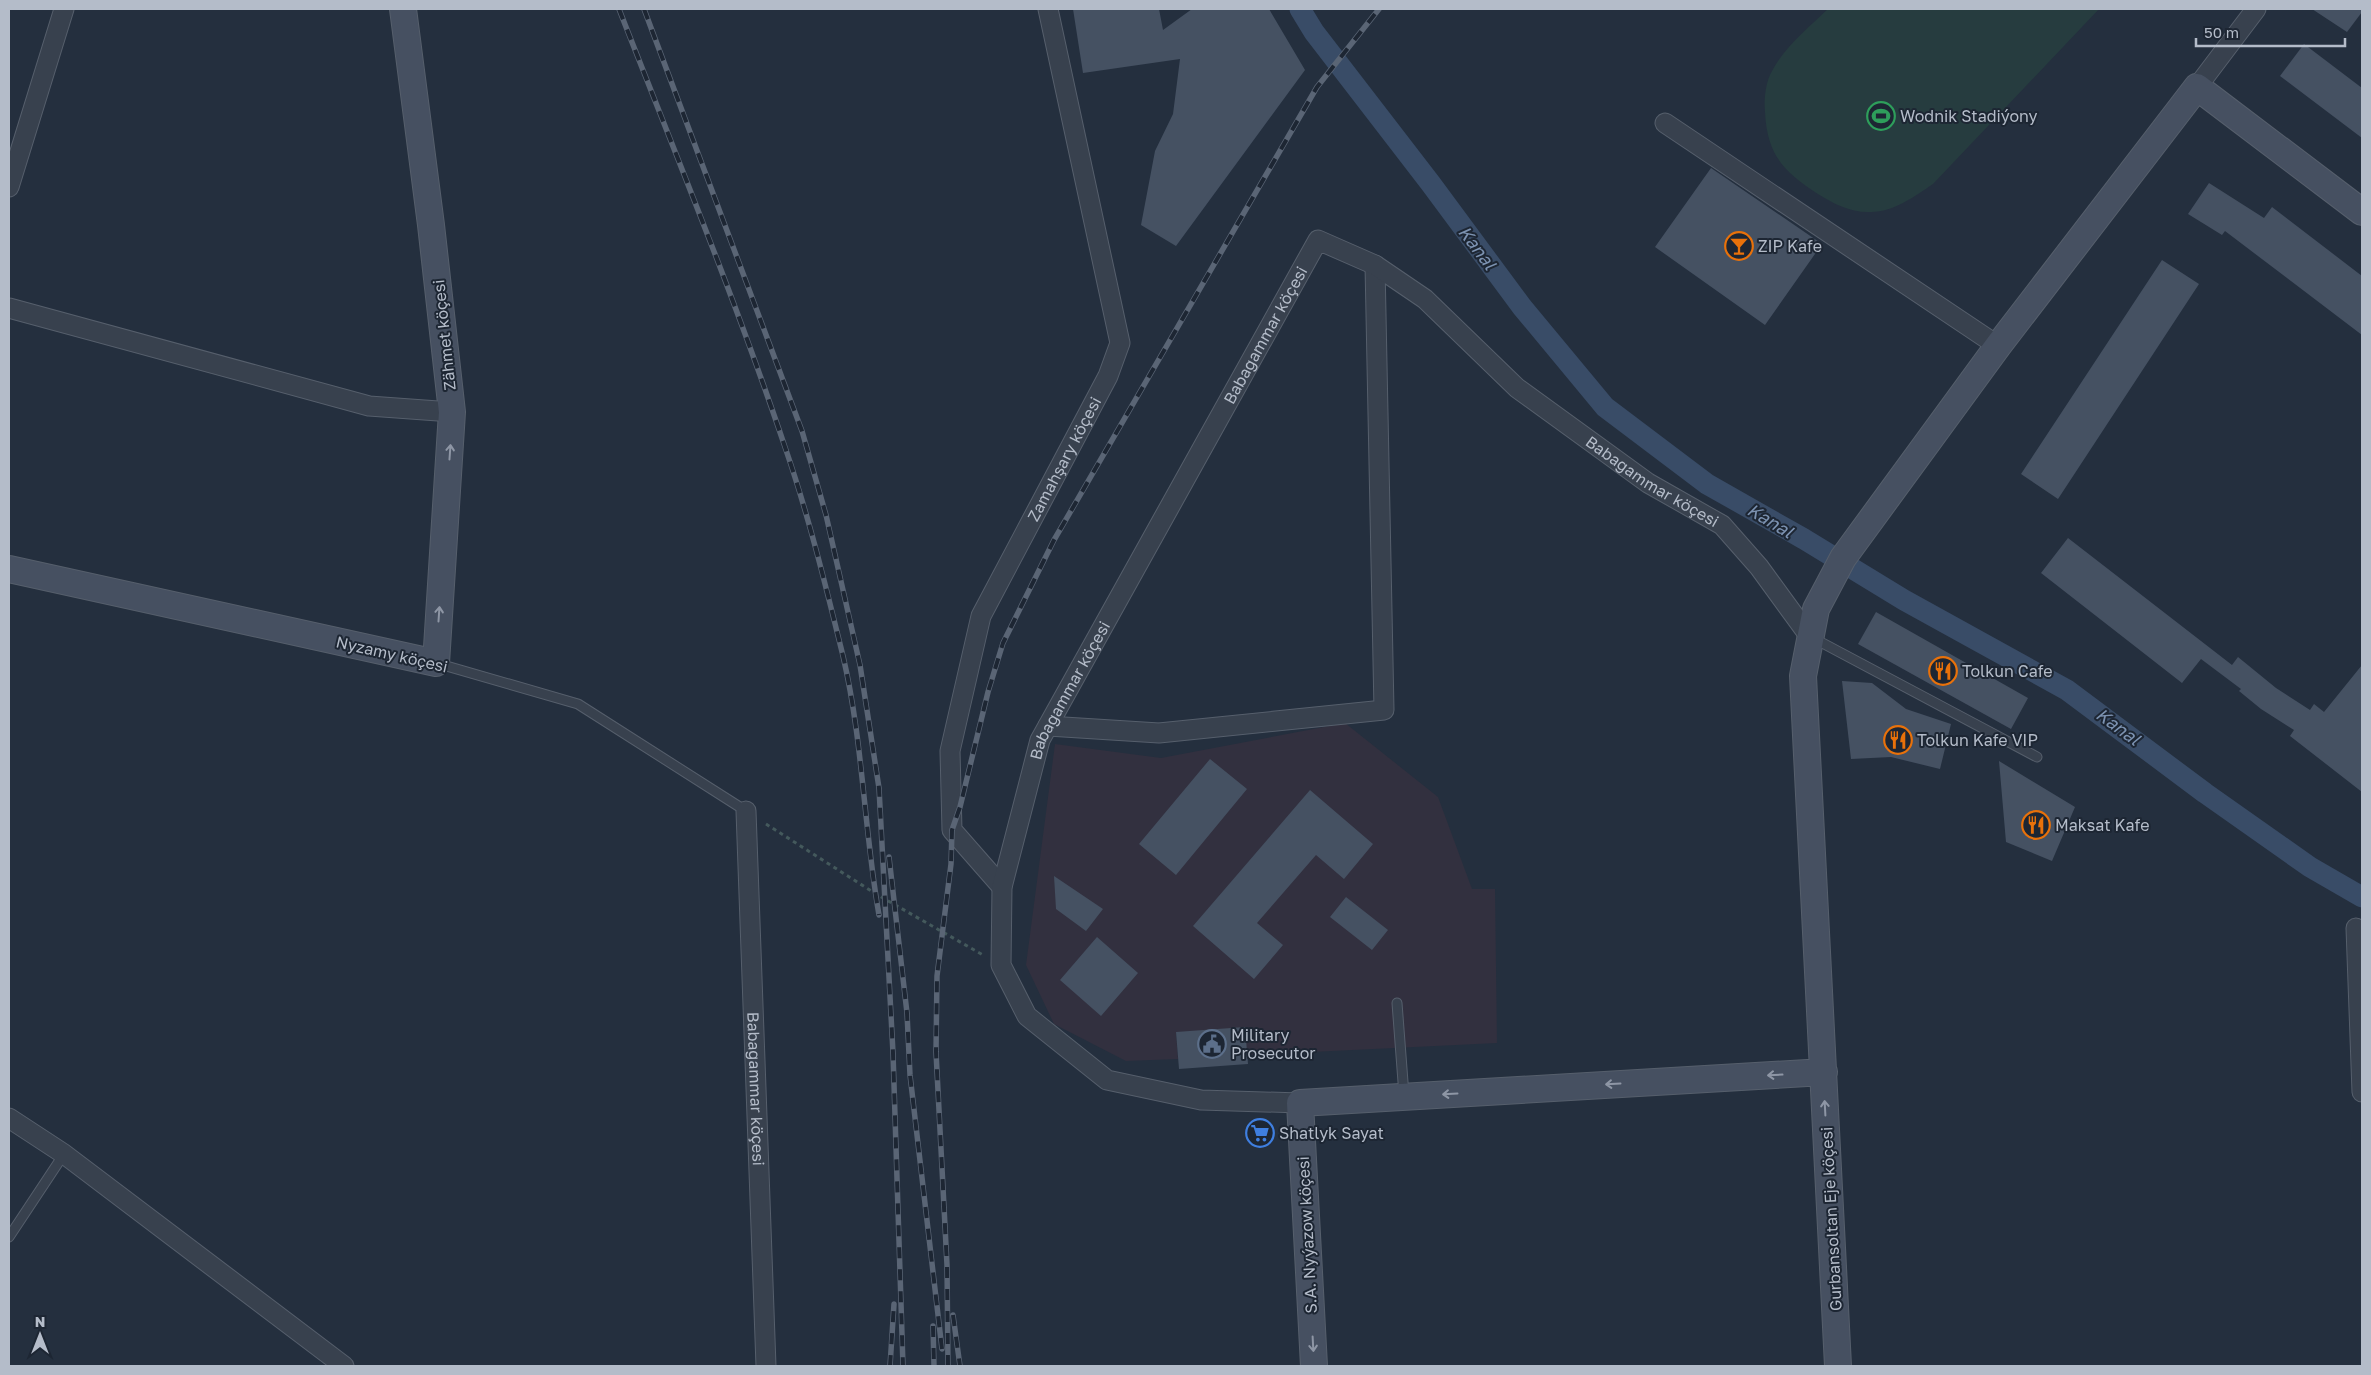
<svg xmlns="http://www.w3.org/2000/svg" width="2371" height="1375" viewBox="0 0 2371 1375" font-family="'Golos Text',sans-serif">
<rect width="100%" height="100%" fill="#242f3e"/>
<!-- medical -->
<path fill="#32303f" d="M1345 723 1438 797 1472 889H1495L1497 1043 1247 1055 1176 1032 1178 1059 1126 1061 1054 1024 1026 965 1055 744 1161 758Z"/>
<!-- green -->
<path fill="#263c3f" d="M1828 9H2099L1933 184C1915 196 1894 212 1871 212 1851 213 1834 204 1818 194 1784 172 1767 155 1765 112 1764 101 1765 86 1770 75 1782 49 1808 28 1828 9Z"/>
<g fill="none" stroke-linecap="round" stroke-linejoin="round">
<!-- canal -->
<path stroke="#394c67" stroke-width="21" d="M1300 9 1314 32 1431 184 1522 307 1605 407 1707 484 1804 539 1904 600 2067 690 2205 793 2310 867 2362 897"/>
</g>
<!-- building -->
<path fill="#455162" d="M1073 9H1159L1163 30 1192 9H1269L1305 70 1176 246 1141 225 1155 151 1173 114 1180 59 1083 73Z
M2312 9H2362V12L2347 32Z
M2304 44 2362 88V138L2280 76Z
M1711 168 1822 244 1765 325 1655 247Z
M2209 183 2264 218 2272 207 2362 276V335L2225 231 2222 235 2188 214Z
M2162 260 2199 284 2058 499 2021 474Z
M2068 538 2232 665 2238 657 2276 688 2310 710 2314 704 2324 712 2362 665V792L2290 736 2294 730 2261 709 2239 691 2241 689 2201 659 2182 683 2041 573Z
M1876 612 2028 698 2011 729 1858 644Z
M1842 681 1872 683 1906 709 1951 724 1940 769 1891 757 1851 759Z
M1210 759 1247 789 1176 875 1139 844Z
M1999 761 2075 807 2052 861 2006 842Z
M1310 790 1373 844 1344 879 1316 855 1257 923 1283 945 1254 979 1193 926Z
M1054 876 1103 909 1086 931 1056 909Z
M1346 897 1388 930 1372 950 1330 917Z
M1097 937 1138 973 1101 1016 1060 980Z
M1245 1027 1248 1064 1179 1069 1176 1032Z"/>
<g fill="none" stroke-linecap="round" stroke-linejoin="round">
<defs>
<path id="lane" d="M1813 638 2037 757
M436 663 578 704 746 811
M1397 1003 1404 1095
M9 1237 64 1154"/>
<g id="street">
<path d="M2197 87 2256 9"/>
<path d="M1665 123 1998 346"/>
<path d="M9 187 64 9"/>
<path d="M9 308 369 406 452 412"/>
<path d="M1048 726 1159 733 1384 710 1375 265"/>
<path id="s1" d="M746 811 766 1366"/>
<path id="s2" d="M1002 887 952 830 950 751 981 616 1108 376 1120 343 1048 9"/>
<path d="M2356 928 2362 1092"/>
<path id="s3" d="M1300 1103 1201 1100 1107 1080 1027 1016 1001 965 1002 887 1040 740 1318 240 1375 265 1425 299 1517 388 1648 483 1722 525 1759 567 1810 637"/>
<path d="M9 1118 64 1154 344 1366"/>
</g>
<path id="secondary" d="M9 569 436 663 452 412 431 225 403 9
M1314 1366 1300 1103 1824 1072
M1838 1366 1803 676 1816 609 1843 558 1998 346 2197 87 2362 212"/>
</defs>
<!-- lane casing -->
<use href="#lane" stroke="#565f6c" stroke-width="11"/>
<!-- street casing -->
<use href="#street" stroke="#565f6c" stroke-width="21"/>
<!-- secondary casing -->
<use href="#secondary" stroke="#565f6c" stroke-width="28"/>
<!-- path -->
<path stroke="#44595c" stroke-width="3" stroke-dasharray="4 4" stroke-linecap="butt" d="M766 824 876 894 983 955"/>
<!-- lane -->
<use href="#lane" stroke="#38414e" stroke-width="9"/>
<!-- street -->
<use href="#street" stroke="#38414e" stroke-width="19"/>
<!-- secondary -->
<use href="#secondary" stroke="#465061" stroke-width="26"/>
<defs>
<path id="rail" d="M619 9C676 155 736 301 786 450 809 517 826 587 843 656 863 741 864 830 879 915
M644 9 802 431 826 515 860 665 879 788 893 1053 903 1366
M889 857 907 1013 910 1075 942 1349
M953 1315 960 1366
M933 1326 934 1366
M890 1366 894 1304
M948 1366 947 1265 936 1052 937 976 951 864 952 830 960 807 988 692 1003 643 1054 540 1317 87 1379 9"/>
</defs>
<!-- rail casing -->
<use href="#rail" stroke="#5a6575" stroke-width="5.5"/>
<!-- rail -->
<use href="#rail" stroke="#1d2633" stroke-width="4" stroke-dasharray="11" stroke-linecap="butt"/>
</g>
<!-- one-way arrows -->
<defs><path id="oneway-shaft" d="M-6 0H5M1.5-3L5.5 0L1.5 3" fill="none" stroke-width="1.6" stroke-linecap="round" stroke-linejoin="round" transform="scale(1.25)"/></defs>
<g stroke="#8e96a5">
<use href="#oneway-shaft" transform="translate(450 452) rotate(-86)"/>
<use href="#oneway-shaft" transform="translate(439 614) rotate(-86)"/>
<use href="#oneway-shaft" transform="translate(1775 1075) rotate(177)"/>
<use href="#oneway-shaft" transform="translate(1613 1084) rotate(177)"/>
<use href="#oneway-shaft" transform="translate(1450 1094) rotate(177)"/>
<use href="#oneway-shaft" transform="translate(1825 1108) rotate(-93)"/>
<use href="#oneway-shaft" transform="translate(1313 1344) rotate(87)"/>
</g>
<!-- icons -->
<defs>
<symbol id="stadium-ring" viewBox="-11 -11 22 22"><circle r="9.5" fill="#1d2633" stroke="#2e9e5b" stroke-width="1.5"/><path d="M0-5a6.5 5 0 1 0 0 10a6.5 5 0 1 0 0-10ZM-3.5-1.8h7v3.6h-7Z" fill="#2e9e5b"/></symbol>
<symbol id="bar-ring" viewBox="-11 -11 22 22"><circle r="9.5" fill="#1d2633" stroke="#e8710a" stroke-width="1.5"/><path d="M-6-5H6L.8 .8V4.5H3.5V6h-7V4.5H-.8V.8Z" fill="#e8710a"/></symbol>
<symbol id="restaurant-ring" viewBox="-11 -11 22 22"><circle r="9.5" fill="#1d2633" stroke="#e8710a" stroke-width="1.5"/><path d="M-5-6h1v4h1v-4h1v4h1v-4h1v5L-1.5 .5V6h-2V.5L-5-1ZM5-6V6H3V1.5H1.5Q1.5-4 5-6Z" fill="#e8710a"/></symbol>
<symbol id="civic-ring" viewBox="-11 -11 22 22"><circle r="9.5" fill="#1d2633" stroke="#5c6f8a" stroke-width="1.5"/><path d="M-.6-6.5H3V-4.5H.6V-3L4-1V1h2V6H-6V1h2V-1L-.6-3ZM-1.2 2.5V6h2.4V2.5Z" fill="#5c6f8a"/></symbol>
<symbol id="supermarket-ring" viewBox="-11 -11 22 22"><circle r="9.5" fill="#1d2633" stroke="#3f7fe0" stroke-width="1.5"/><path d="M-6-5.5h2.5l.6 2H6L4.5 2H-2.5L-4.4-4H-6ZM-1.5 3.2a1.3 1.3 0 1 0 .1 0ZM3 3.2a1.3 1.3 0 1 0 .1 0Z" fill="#3f7fe0"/></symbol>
</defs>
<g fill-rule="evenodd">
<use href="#stadium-ring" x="1865" y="100" width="32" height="32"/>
<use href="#bar-ring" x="1723" y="230" width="32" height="32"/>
<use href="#restaurant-ring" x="1927" y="655" width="32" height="32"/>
<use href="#restaurant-ring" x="1882" y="724" width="32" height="32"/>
<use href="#restaurant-ring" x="2020" y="809" width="32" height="32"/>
<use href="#civic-ring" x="1196" y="1028" width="32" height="32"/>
<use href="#supermarket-ring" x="1244" y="1117" width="32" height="32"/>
</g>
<g text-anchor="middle" stroke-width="4" stroke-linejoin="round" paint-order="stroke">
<!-- poi labels -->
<g font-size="16" fill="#b4bcc9" stroke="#1d2633" text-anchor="start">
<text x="1900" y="122">Wodnik Stadiýony</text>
<text x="1758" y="252">ZIP Kafe</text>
<text x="1962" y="677">Tolkun Cafe</text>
<text x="1917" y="746">Tolkun Kafe VIP</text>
<text x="2055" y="831">Maksat Kafe</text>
<text x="1231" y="1041">Military<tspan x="1231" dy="18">Prosecutor</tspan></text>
<text x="1279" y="1139">Shatlyk Sayat</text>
</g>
<!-- street labels -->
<g font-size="16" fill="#b4bcc9" stroke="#1d2633">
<text transform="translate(444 335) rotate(-96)" y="6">Zähmet köçesi</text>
<text dy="6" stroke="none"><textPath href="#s3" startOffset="1048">Babagammar köçesi</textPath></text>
<text dy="6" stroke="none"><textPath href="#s2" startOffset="471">Zamahşary köçesi</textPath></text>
<text dy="6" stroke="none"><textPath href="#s3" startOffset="1572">Babagammar köçesi</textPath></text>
<text transform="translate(392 654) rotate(13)" y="6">Nyzamy köçesi</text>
<text dy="6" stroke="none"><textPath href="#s3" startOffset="642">Babagammar köçesi</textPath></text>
<text dy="6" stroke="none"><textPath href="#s1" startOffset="278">Babagammar köçesi</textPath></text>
<text transform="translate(1831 1219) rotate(-93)" y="6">Gurbansoltan Eje köçesi</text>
<text transform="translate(1307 1235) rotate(-93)" y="6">S.A. Nyýazow köçesi</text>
</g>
<!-- water labels -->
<g font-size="18" font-style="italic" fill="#7c92b1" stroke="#1d2633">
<text transform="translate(1477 248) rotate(53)" y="6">Kanal</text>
<text transform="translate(1770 521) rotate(31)" y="6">Kanal</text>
<text transform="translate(2118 727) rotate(36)" y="6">Kanal</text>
</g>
</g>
<!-- border -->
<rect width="2371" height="1375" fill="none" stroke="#b4bcc9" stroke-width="20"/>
<!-- north arrow -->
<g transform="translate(40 1335)" stroke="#1d2633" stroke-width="4" paint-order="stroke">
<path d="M0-4L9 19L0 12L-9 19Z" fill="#b4bcc9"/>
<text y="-8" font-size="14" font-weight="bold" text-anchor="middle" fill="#b4bcc9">N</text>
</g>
<!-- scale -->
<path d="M2196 38v8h149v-8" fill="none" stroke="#b4bcc9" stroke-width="2.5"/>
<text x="2204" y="38" font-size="15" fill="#b4bcc9" stroke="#1d2633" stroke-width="4" paint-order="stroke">50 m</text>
</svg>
